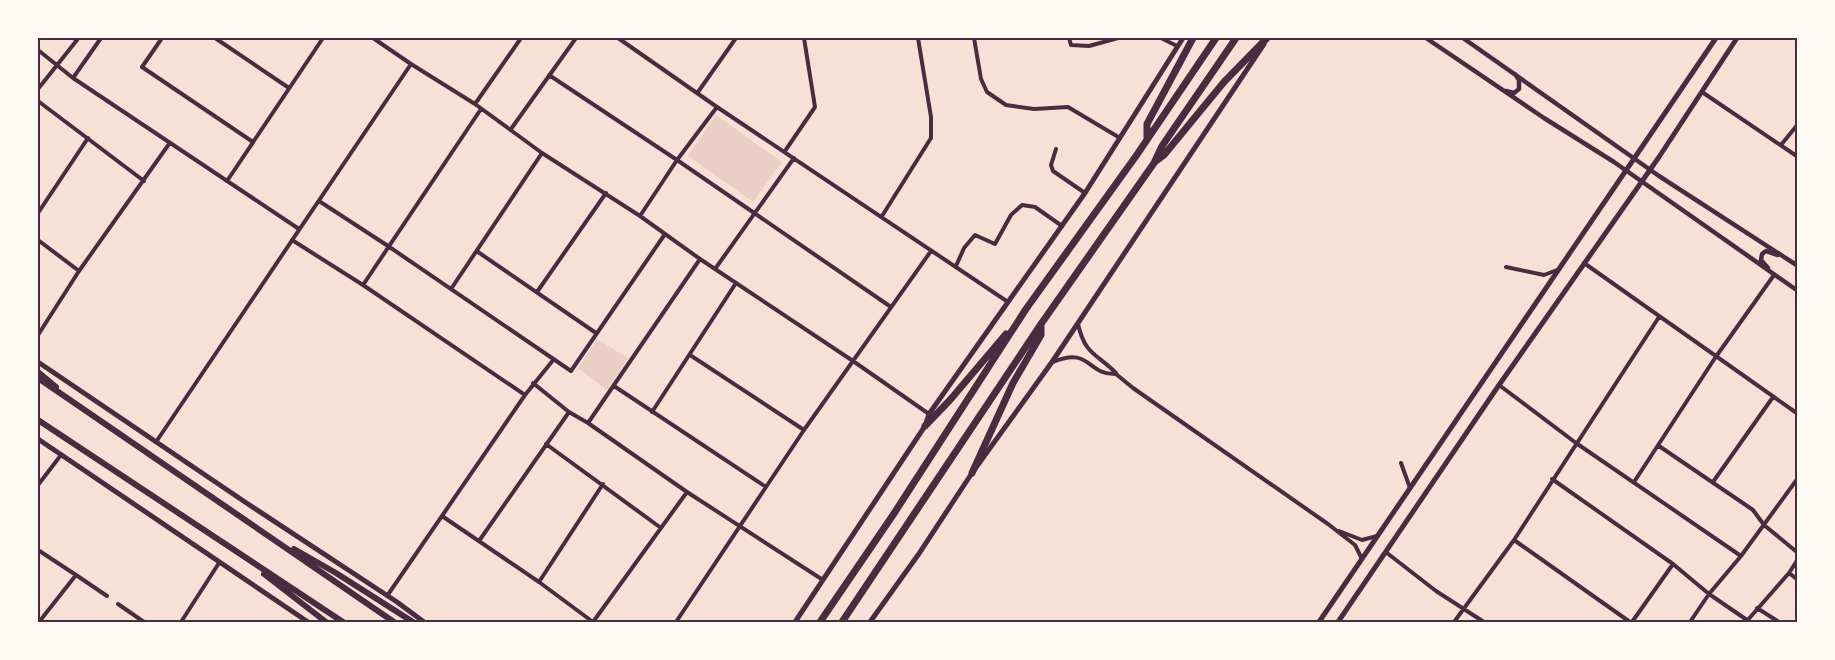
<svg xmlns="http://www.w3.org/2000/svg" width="1835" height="660" viewBox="0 0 1835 660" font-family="Rubik,sans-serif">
<rect width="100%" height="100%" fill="#f7e1d7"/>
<!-- green -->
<path fill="#ebcfc5" d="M716 115 782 162 753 202 688 156Z
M597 339 628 358 607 390 578 368Z"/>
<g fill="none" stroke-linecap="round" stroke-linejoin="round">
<!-- minor -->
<path stroke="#4a2c40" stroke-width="4" d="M162 38 142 67 253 142
M215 38 289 88
M373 38 411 64 475 104 542 153 640 216 700 259 853 361 929 414
M618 38 717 107 1008 302
M974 38 981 79 987 92 1006 105 1034 109 1068 107 1120 138
M1069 38 1071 45 1089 46 1118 38
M1161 38 1177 46
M38 50 73 78 299 229
M549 75 677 160 891 307
M73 78 101 38
M38 89 77 40 73 38
M698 92 736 38
M1702 92 1798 157
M38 101 144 181
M475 104 521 38
M511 129 576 38
M1781 145 1798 124
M1056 149 1051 165 1053 171 1085 193
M785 151 815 107 804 38
M227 181 323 38
M319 201 388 246 571 371 665 234
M38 213 88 138
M640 216 677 160 717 107
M882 216 931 138V117L918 38
M38 240 79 271
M292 240 363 285 525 395
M478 252 596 333
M1584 263 1798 414
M956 266 964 248 975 235 995 244 1011 215 1022 205 1035 207 1062 226
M1506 267 1544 275 1557 270
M715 269 794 158
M363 285 481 109
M451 289 542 153
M537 292 606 193
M1078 324C1085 355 1096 353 1116 373
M38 335 79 271 169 144
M690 355 804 430
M1053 362C1091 346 1086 375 1116 374L1133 388 1328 524 1355 545 1362 559
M533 383 569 412 588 423 687 492 823 580
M1499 385 1576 443 1741 556
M614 386 766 487
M652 412 736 283
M588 423 700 259
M156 442 411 64
M546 444 661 528
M1659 446 1753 510 1764 525 1798 553
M1401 463 1410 488
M1552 479 1673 564 1709 594 1747 620
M1634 482 1715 358 1774 275
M1713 482 1773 397
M38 485 61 455
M442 516 539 582 593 622
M1339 531 1362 540 1377 536
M1514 540 1630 622
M479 541 569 412
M38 550 76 575 39 622
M1387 553 1436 591 1484 622
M1789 573 1798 580
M76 575 107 596
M539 582 603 484
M387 596 525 395 554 359
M118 604 144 622
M1757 608 1779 622
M181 622 219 563
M593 622 687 492
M676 622 804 430 931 251
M1454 622 1514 540 1659 317
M1632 622 1673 564
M1690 622 1709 594 1741 556 1798 478
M1746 622 1789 573 1798 559"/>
<!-- tertiary -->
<path stroke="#4a2c40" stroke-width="4.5" d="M1426 38 1544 118 1614 162 1798 291
M1463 38 1659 176 1798 266
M1506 91 1514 93 1519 89V80L1515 74
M1768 268 1761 260 1762 254 1766 251 1777 255"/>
<!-- secondary -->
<path stroke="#4a2c40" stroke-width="5" d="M38 362 245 502 397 602 424 622
M38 439 308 622"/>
<!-- primary -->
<path stroke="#4a2c40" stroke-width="5" d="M795 622 925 426 929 414 1085 193 1183 38
M870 622 918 555 972 473 1052 362 1264 44
M1319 622 1716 38
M1338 622 1499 385 1659 157 1737 38"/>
<!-- trunk -->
<path stroke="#4a2c40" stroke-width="6" d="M38 372 56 387
M38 378 394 622
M38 420 343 622
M294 549 336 573 413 622
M264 574 326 622"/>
<!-- motorway -->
<path stroke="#4a2c40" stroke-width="7" d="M1147 137V124L1193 38
M1156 161 1164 155 1224 82 1267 38
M925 426 950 400 1006 334
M972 473 1013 383 1041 335V324
M820 622 893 515 1026 309 1136 156 1216 38
M842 622 1041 324 1154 163 1162 146 1236 38"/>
</g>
<!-- border -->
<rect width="1835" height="660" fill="none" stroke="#fffaf5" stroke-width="78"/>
<rect x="39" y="39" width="1757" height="582" fill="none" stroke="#4a2c40" stroke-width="2"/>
</svg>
